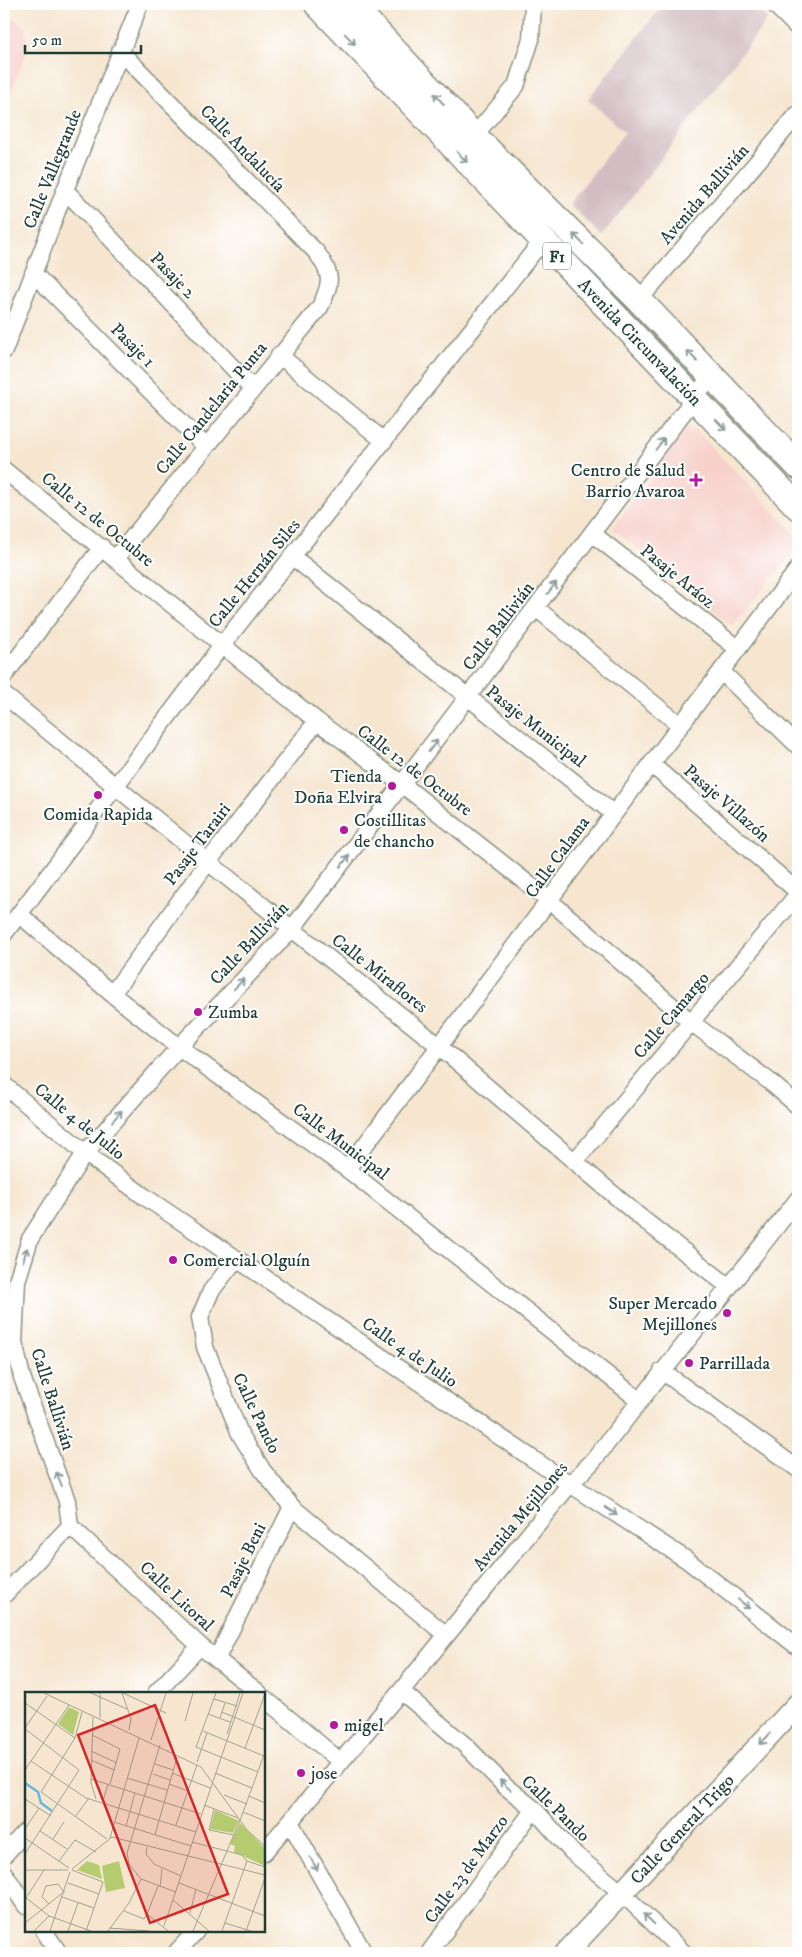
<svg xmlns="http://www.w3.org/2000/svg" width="802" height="1957" viewBox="0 0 802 1957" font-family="'IM FELL DW Pica',serif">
<rect width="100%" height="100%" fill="#fff"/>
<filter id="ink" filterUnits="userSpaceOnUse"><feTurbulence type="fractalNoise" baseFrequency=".02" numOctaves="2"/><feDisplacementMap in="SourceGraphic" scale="10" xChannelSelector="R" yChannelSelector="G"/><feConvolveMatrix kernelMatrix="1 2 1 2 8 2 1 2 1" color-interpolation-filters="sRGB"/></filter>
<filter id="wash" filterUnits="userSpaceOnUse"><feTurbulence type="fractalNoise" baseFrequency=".0096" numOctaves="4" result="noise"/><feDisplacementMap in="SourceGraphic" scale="20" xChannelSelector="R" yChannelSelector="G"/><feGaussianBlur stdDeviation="1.12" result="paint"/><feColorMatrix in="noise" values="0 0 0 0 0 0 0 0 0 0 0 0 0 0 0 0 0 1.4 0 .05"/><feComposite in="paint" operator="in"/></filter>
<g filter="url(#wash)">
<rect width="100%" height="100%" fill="#f6e6d0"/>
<!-- built -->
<path fill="#f7d0ca" d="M4 11 25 27 28 48 4 108Z
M687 428 697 431 798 537V546L732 626 612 528Z"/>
<!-- industrial -->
<path fill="#d2bec2" d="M664 4H753L768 19 602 236 569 204 625 132 588 99Z"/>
</g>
<g filter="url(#ink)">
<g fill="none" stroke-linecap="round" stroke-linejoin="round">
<defs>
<path id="minor" d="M774 4 798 28
M474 136 516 86 531 39 533 4
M65 190 252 388
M33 273 205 446
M639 300 798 114
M4 351 65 190 140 4
M279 355 384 441
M4 470 317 721 403 785 550 901 691 1022 769 1081 798 1106
M593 534 738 649
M293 557 614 814
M115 559 320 307C332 283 333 274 316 252L120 51
M536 608 680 725
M721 671 798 746
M4 676 102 547
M4 695 208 862 439 1046 640 1217 728 1286
M651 764 798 892
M19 914 112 994 179 1047 347 1169 639 1400
M4 934 222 645 542 241
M112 994 208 862 317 721
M4 1085 85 1153 145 1197 570 1484 687 1560 798 1647
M575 1161 798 894
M347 1169 798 569
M236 1259 211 1291 200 1317 205 1347 240 1434 263 1471 292 1507 446 1635
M662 1371 798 1469
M70 1526 67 1501 22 1377 14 1342 17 1281 30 1239 85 1153 179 1047 292 929 711 376
M70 1526 200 1646 259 1693
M4 1595 70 1526
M217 1658 292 1507
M401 1691 466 1746 506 1787 534 1809 572 1852 622 1893 684 1953
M156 1693 200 1646
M264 1698 341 1762
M290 1822 364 1953
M264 1852 401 1691 570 1484 593 1461 798 1199
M4 1855 26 1831
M4 1873 26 1906
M44 1931 59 1953
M176 1953 196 1931
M429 1953 534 1809"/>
<path id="major" d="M566 1953 798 1704"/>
<path id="highway" d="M317 4 798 507
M351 4 474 136 639 300 798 466"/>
</defs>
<!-- minor casing -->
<use href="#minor" stroke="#8a9282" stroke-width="19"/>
<!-- major casing -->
<use href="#major" stroke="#8a9282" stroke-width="24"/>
<!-- highway casing -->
<use href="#highway" stroke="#8a9282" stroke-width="28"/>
<!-- minor -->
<use href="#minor" stroke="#fff" stroke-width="16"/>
<!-- major -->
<use href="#major" stroke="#fff" stroke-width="21"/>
<!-- highway -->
<use href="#highway" stroke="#fff" stroke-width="25"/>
</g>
<!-- one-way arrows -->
<defs><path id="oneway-shaft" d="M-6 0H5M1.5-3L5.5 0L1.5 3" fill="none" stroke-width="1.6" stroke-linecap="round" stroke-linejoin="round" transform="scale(1.25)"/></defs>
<g stroke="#8f9e9a">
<use href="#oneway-shaft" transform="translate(350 39) rotate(46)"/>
<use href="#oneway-shaft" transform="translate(439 99) rotate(-133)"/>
<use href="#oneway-shaft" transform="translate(462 157) rotate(46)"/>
<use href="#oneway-shaft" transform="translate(578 239) rotate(-135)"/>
<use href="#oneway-shaft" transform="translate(692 356) rotate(-133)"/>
<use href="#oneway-shaft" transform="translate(721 425) rotate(46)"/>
<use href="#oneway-shaft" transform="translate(660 444) rotate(-53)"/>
<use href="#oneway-shaft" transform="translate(552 588) rotate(-53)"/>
<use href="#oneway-shaft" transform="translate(433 746) rotate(-53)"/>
<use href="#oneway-shaft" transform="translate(345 861) rotate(-52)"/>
<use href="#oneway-shaft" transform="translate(239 984) rotate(-46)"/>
<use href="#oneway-shaft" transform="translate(117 1116) rotate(-49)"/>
<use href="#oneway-shaft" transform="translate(25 1255) rotate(-73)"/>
<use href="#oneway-shaft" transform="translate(59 1479) rotate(-112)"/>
<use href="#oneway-shaft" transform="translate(611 1511) rotate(33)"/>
<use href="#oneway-shaft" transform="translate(744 1604) rotate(38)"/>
<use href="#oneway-shaft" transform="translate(765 1739) rotate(133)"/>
<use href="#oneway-shaft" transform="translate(505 1785) rotate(-137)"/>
<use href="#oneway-shaft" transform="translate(314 1864) rotate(61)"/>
<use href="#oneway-shaft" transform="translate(649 1919) rotate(-136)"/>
</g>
</g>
<!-- markers -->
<g fill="#b5179e" stroke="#fff" stroke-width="2">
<path d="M693.5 472.5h5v5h5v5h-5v5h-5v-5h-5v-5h5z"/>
<circle cx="392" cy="786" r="5"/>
<circle cx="98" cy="795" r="5"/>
<circle cx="344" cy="830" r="5"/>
<circle cx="198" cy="1012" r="5"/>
<circle cx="173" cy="1260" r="5"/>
<circle cx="727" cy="1313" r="5"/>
<circle cx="689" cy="1363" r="5"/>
<circle cx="334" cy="1725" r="5"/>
<circle cx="301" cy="1773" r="5"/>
</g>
<g text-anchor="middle" stroke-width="4" stroke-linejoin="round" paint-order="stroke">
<!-- shield labels -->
<rect fill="#fff" stroke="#627771" stroke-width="1" x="543" y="242.5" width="28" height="27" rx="4"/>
<g font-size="16" font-weight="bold" fill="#1f3d34">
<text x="557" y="262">F1</text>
</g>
<!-- street labels -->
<g font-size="18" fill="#1f3d34" stroke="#fff">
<text transform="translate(243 148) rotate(46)" y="6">Calle Andalucía</text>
<text transform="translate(52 169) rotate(-68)" y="6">Calle Vallegrande</text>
<text transform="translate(704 194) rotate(-49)" y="6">Avenida Ballivián</text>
<text transform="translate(173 275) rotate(46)" y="6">Pasaje 2</text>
<text transform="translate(640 342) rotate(46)" y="6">Avenida Circunvalación</text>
<text transform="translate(133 345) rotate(45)" y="6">Pasaje 1</text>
<text transform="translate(211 408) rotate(-51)" y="6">Calle Candelaria Punta</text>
<text transform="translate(98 519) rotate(39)" y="6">Calle 12 de Octubre</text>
<text transform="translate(254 573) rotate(-51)" y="6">Calle Hernán Siles</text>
<text transform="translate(678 576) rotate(39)" y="6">Pasaje Aráoz</text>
<text transform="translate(498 626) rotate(-53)" y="6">Calle Ballivián</text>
<text transform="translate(536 726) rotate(38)" y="6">Pasaje Municipal</text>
<text transform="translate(415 770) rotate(37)" y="6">Calle 12 de Octubre</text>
<text transform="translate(727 803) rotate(41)" y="6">Pasaje Villazón</text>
<text transform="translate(197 844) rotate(-53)" y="6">Pasaje Tarairi</text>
<text transform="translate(557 857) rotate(-54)" y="6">Calle Calama</text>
<text transform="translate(249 943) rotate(-47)" y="6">Calle Ballivián</text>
<text transform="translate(380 973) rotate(38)" y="6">Calle Miraflores</text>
<text transform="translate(671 1015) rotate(-50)" y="6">Calle Camargo</text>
<text transform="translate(80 1121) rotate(39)" y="6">Calle 4 de Julio</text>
<text transform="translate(341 1141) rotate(37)" y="6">Calle Municipal</text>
<text transform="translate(410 1352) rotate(34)" y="6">Calle 4 de Julio</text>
<text transform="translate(53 1399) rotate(72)" y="6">Calle Ballivián</text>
<text transform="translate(257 1413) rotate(64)" y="6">Calle Pando</text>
<text transform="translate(520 1516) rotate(-50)" y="6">Avenida Mejillones</text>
<text transform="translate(243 1560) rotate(-64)" y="6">Pasaje Beni</text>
<text transform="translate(177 1596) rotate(43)" y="6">Calle Litoral</text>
<text transform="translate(556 1808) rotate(44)" y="6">Calle Pando</text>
<text transform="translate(682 1829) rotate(-47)" y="6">Calle General Trigo</text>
<text transform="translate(466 1869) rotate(-54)" y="6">Calle 23 de Marzo</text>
</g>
<!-- poi labels -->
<g font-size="18" fill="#1f3d34" stroke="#fff" text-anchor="start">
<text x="685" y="476" text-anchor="end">Centro de Salud<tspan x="685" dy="21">Barrio Avaroa</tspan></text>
<text x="382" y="782" text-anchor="end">Tienda<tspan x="382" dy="21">Doña Elvira</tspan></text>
<text x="98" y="820" text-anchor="middle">Comida Rapida</text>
<text x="354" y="826">Costillitas<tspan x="354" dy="21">de chancho</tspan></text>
<text x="208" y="1018">Zumba</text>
<text x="183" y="1266">Comercial Olguín</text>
<text x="717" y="1309" text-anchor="end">Super Mercado<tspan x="717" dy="21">Mejillones</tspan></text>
<text x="699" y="1369">Parrillada</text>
<text x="344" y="1731">migel</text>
<text x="311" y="1779">jose</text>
</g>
</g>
<!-- overview -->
<g transform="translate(25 1692)">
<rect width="240" height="240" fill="#f6e6d0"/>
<path d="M44 15 54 20 48 43 33 32ZM190 118 214 129 208 141 185 137ZM215 131 240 156V174L209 160 210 154 205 152ZM62 169 74 173 77 187 52 178ZM94 169 100 196 81 200 77 174Z" fill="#b5cb6f"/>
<path fill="none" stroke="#61b9de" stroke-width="2.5" d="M0 91 13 100 16 111 27 119"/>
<path fill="none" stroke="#a0a292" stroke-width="1" d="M19 1 176 75 222 138 240 154M66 1 102 17M75 1V26M97 1 106 27 104 38M98 1 141 21M191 1 171 55 233 80M189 7 212 14M0 11 50 46M57 20 50 46 16 100 82 147M197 20 240 38M183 22 205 30M68 25 66 91 71 107M195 26 200 11M160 29 168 1M0 36 22 4M0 37 54 78 0 162M178 39 239 64M202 42 215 1M67 43 95 57 85 92M126 48 141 1M220 56 240 2M66 59 92 71M66 68 89 78M6 69 61 106 171 140M172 70 182 41M130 72 148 78M0 78 44 13M147 81 185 96M190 81 227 96M128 82 145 88M102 86 142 98M66 87 176 122M144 92 163 99M199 103 222 112M224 104 240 111M0 107 26 124M78 109 83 92M179 113 213 126M189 117 184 138 209 143M218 120 240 129M50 125 64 106M216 126 240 60M89 130 166 154M151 133 172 73M101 134 110 101M0 137 14 116M15 139 42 157M130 143 152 65M0 146 44 176M85 146 114 46M28 147 39 130M167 150 217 163 222 169 240 175M122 155 121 162 129 172 156 184M34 169 50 148 71 160M47 177 87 145 240 183M0 178H43M47 178 78 190 61 239M116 187 104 172 102 161 135 53M116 187 151 200M43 191 74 202M154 191 240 224M135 195 137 177M0 205 24 224 66 239M37 205 69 216M1 206 19 178M148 208 184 239M24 212 17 205 21 194 33 192 39 200M99 219 119 227 122 222 143 239M165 221 171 197M122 222 133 194M0 231 40 199M200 231 226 239M139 234 218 1M84 236 124 239M9 239 24 224M25 239 45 180M43 239 53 211M83 239 104 211 116 187M168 239 216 126M197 239 222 169M221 239 240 186"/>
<path fill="#d62828" fill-opacity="0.15" stroke="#d62828" stroke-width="2.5" d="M130 13 203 202 125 231 53 43Z"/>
<rect width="240" height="240" fill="none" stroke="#1f3d34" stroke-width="2.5"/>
</g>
<!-- margin -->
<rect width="802" height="1957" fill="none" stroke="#fff" stroke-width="20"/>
<!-- scale -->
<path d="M25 45v8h116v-8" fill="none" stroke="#1f3d34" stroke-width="2.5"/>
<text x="32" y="45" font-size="15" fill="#1f3d34" stroke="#ffffff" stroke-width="4" paint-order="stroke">50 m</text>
</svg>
